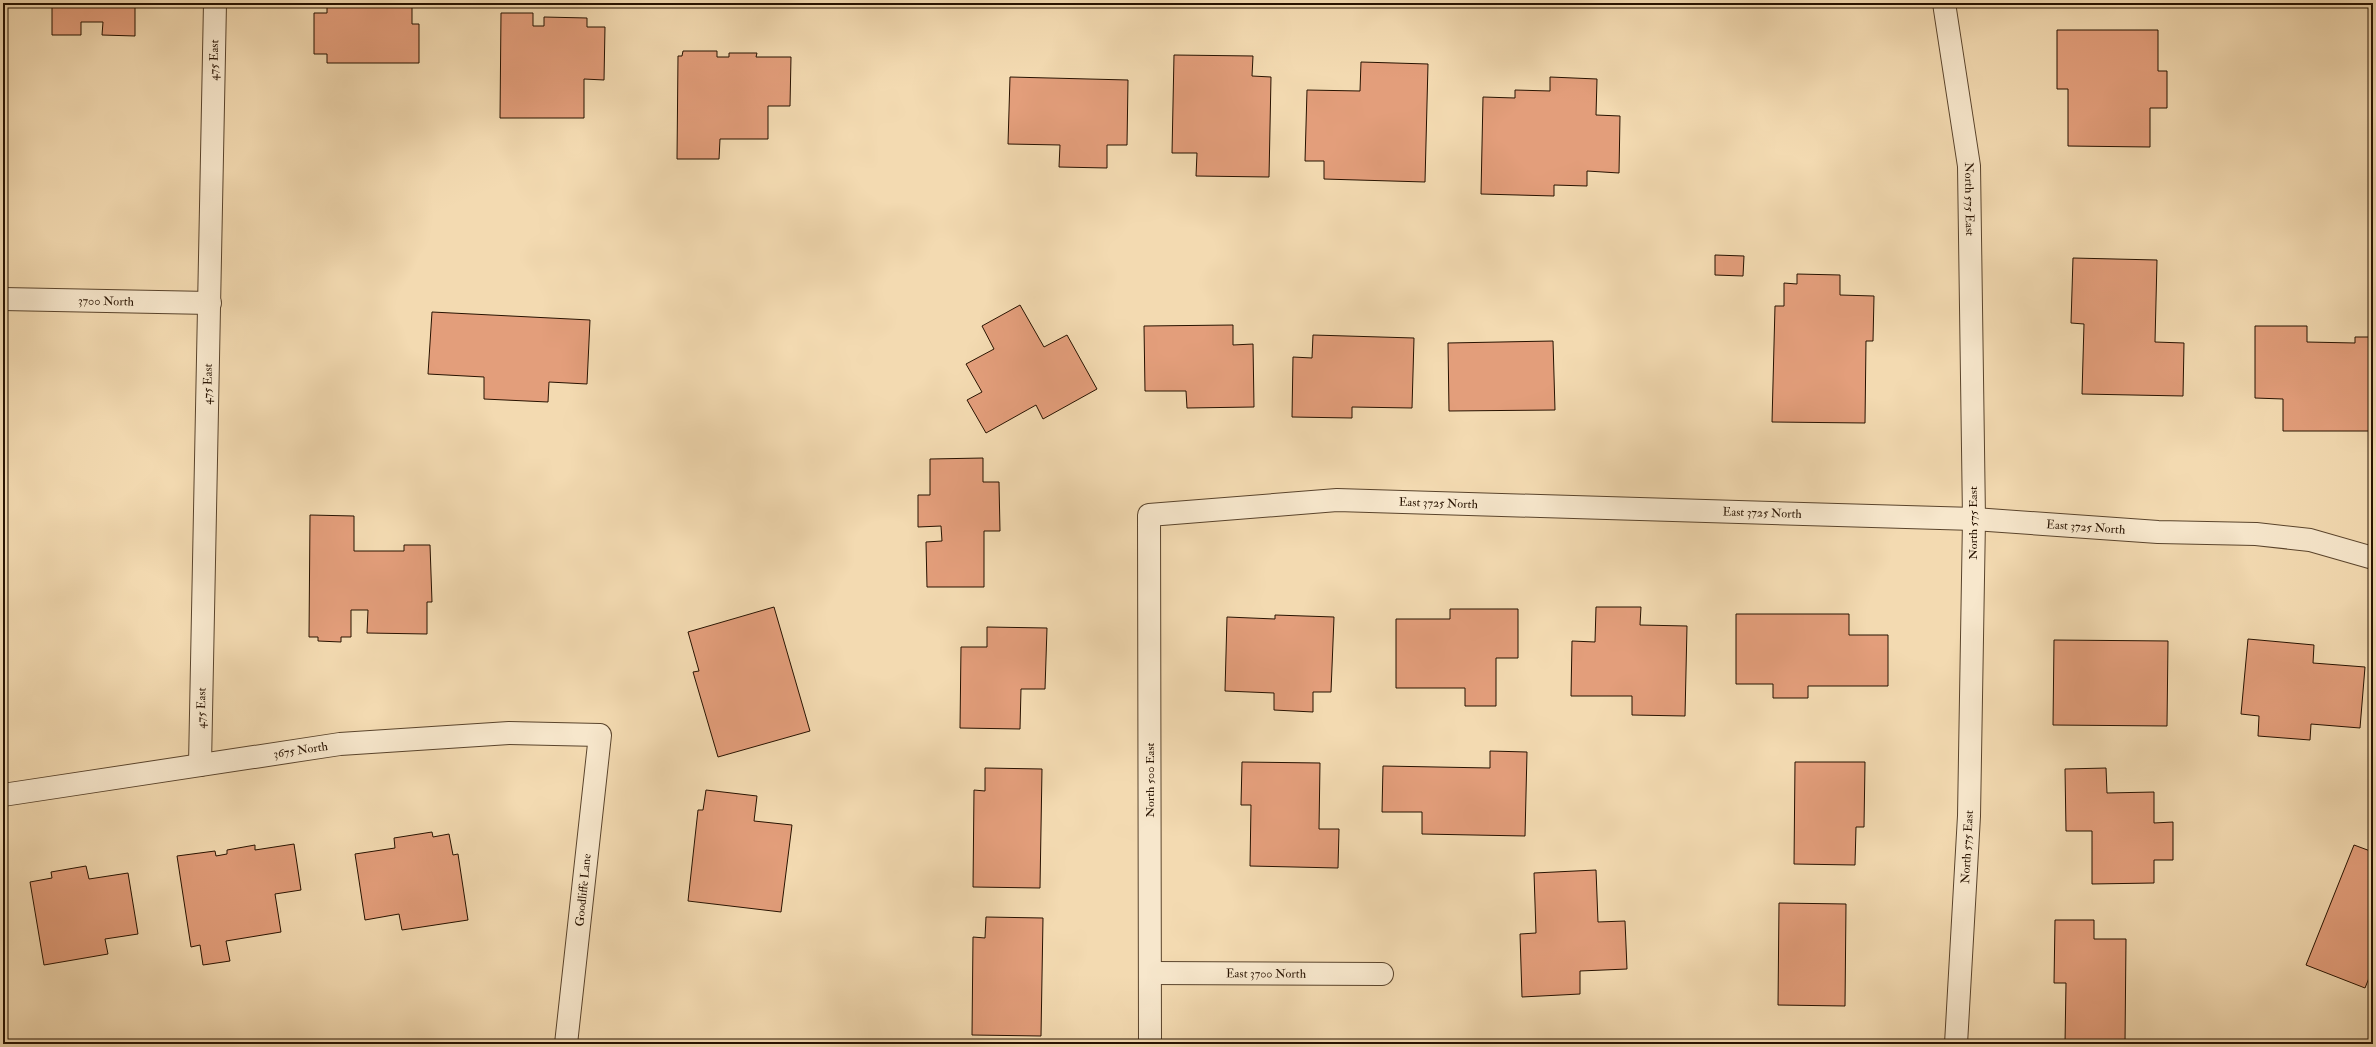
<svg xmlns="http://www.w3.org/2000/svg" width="2376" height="1047" viewBox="0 0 2376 1047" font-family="'IM FELL Double Pica',serif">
<rect width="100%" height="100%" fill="#f3dab1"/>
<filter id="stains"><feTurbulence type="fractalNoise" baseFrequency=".005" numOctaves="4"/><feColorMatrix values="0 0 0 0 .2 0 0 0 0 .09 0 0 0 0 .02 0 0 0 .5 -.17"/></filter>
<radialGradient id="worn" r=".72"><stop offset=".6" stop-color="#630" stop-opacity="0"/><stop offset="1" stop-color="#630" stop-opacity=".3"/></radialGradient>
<!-- building -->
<path fill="#e39e7b" stroke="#271200" d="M52 3H135V36L102 35 103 22H81V35H52Z
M327 3H412V24H419V63H327V54H314V13H327Z
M501 13H533V26H544V17L587 18V27H605L604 80 584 79V118H500Z
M2057 30H2158V71H2167V108H2150V147L2068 146V89H2057Z
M683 51H717V57H729V53H757L756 57H791L790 106H768V139H720L719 159H677L678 56H682Z
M1174 55 1253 56 1252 76 1271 77 1269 177 1196 176 1197 153H1172Z
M1361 62 1428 64 1425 182 1324 179V161H1305L1307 90 1360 91Z
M1010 77 1128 80 1127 145H1107V168L1059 167 1060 145 1008 144Z
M1550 77 1597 79 1596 115 1620 116 1619 173 1587 171V186L1554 185V196L1481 194 1483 97 1515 98V90L1550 91Z
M1715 255 1744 256 1743 276 1715 275Z
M2073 258 2157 260 2155 342 2184 343 2183 396 2082 394 2084 324 2071 323Z
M1797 274 1840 275V295L1874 296 1873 341H1866L1865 423 1772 422 1775 306H1784V283L1797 284Z
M1020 305 1044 347 1067 335 1097 389 1043 419 1036 405 986 433 967 400 982 392 966 364 994 349 982 326Z
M432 312 590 320 587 384 549 382 548 402 484 399V377L428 374Z
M1233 325V345L1253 344 1254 407 1187 408 1186 391H1145L1144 326Z
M2255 326H2307V342L2355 343V337H2373V431H2283V399L2255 398Z
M1313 335 1414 338 1412 408 1352 407V418L1292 417 1293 357 1312 358Z
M1553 341 1555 410 1449 411 1448 343Z
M983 458V482H999L1000 531H984V587H927L926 542 942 541 941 526 918 527V495H930V459Z
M310 515 354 516V551H404V545H430L432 602H427V634L367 633 368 610H351V637H341V642L318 641V637H309Z
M774 607 810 731 718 757 693 672 699 671 688 632Z
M1596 607H1641L1640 625 1687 626 1685 716 1632 715V696H1571L1572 641 1595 642Z
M1450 609H1518V658H1496V706H1465V688H1396V619H1450Z
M1736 614H1849V635H1888V686H1808V698H1773V684H1736Z
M1275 615 1334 617 1331 692H1313V712L1274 710V693L1225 691 1227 617 1275 619Z
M987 627 1047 628 1045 689H1021L1020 729 960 728 961 647H987Z
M2248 639 2314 645 2313 663 2365 667 2360 728 2311 724 2310 740 2258 736 2259 716 2241 714Z
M2054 640 2168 641 2167 726 2053 725Z
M1490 751 1527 752 1525 836 1422 834V812H1382L1383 766 1490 768Z
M1242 762 1320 763 1319 829H1339L1338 868 1250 866 1251 805H1241Z
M1795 762H1865L1864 827H1856L1855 865 1794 864Z
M985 768 1042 769 1040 888 973 887 974 790 985 791Z
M2106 768 2107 793 2154 792V823L2173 822V860H2154V883L2092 884V831H2066L2065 769Z
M706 790 757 796 754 821 792 825 781 912 688 901 698 810H703Z
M432 832 433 837 449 834 453 855 458 854 468 920 402 930 399 914 365 920 355 854 395 848 394 838Z
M294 844 301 890 275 894 281 932 226 941 230 961 203 965 200 945 191 947 177 856 215 851 216 856 227 854V850L255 845V850Z
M2354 845 2373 852V968L2365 988 2306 965Z
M86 866 89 879 128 873 138 934 105 939 108 954 44 965 30 882 52 878 51 872Z
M1596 870 1598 922 1625 921 1627 969 1580 971V994L1522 997 1520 934 1536 933 1534 873Z
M1779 903 1846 904 1845 1006 1778 1005Z
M986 917 1043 918 1041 1036 972 1035 973 937 985 938Z
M2055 920H2094V939H2126L2125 1044H2065L2066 983H2054Z"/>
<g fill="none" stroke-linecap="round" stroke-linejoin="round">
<defs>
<g id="minor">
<path id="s1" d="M1944 3 1969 166 1974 519 1969 816 1956 1044"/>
<path id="s2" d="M3 299 210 303"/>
<path id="s3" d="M200 765 215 3"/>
<path id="s4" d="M3 795 340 744 509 733 600 735 566 1044"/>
<path id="s5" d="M1151 973 1382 974"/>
<path id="s6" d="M1150 1044 1149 515 1337 500 1974 519 2158 532 2256 534 2310 540 2373 558"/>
</g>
</defs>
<!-- minor casing -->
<use href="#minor" stroke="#5a442c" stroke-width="24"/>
<!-- minor -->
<use href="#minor" stroke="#f7e7cc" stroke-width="22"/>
</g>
<g text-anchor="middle" stroke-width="3" stroke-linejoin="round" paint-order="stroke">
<!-- street labels -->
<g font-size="12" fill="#271200" stroke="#f7e7cc">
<text dy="4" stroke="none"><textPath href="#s3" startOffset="705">475 East</textPath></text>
<text dy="4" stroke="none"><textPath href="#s1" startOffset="198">North 575 East</textPath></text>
<text dy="4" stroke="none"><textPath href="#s2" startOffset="103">3700 North</textPath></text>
<text dy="4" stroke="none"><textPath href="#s3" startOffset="381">475 East</textPath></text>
<text dy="4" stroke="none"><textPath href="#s6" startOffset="819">East 3725 North</textPath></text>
<text dy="4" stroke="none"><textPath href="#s6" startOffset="1143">East 3725 North</textPath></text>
<text transform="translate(1973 523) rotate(-90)" y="4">North 575 East</text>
<text dy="4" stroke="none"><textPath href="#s6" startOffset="1467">East 3725 North</textPath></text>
<text dy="4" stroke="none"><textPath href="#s3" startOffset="57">475 East</textPath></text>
<text dy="4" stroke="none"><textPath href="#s4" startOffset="301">3675 North</textPath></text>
<text transform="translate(1150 780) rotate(-90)" y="4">North 500 East</text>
<text transform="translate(1967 847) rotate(-87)" y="4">North 575 East</text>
<text transform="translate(583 890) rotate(-84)" y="4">Goodliffe Lane</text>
<text dy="4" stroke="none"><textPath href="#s5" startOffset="115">East 3700 North</textPath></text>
</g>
</g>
<!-- margin -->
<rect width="2376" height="1047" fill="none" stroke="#f3dab1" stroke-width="16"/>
<rect x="4" y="4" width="2368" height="1039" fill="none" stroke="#271200" stroke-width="2"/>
<rect x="8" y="8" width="2360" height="1031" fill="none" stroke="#271200"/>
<rect width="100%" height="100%" filter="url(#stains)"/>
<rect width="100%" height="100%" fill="url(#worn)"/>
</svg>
